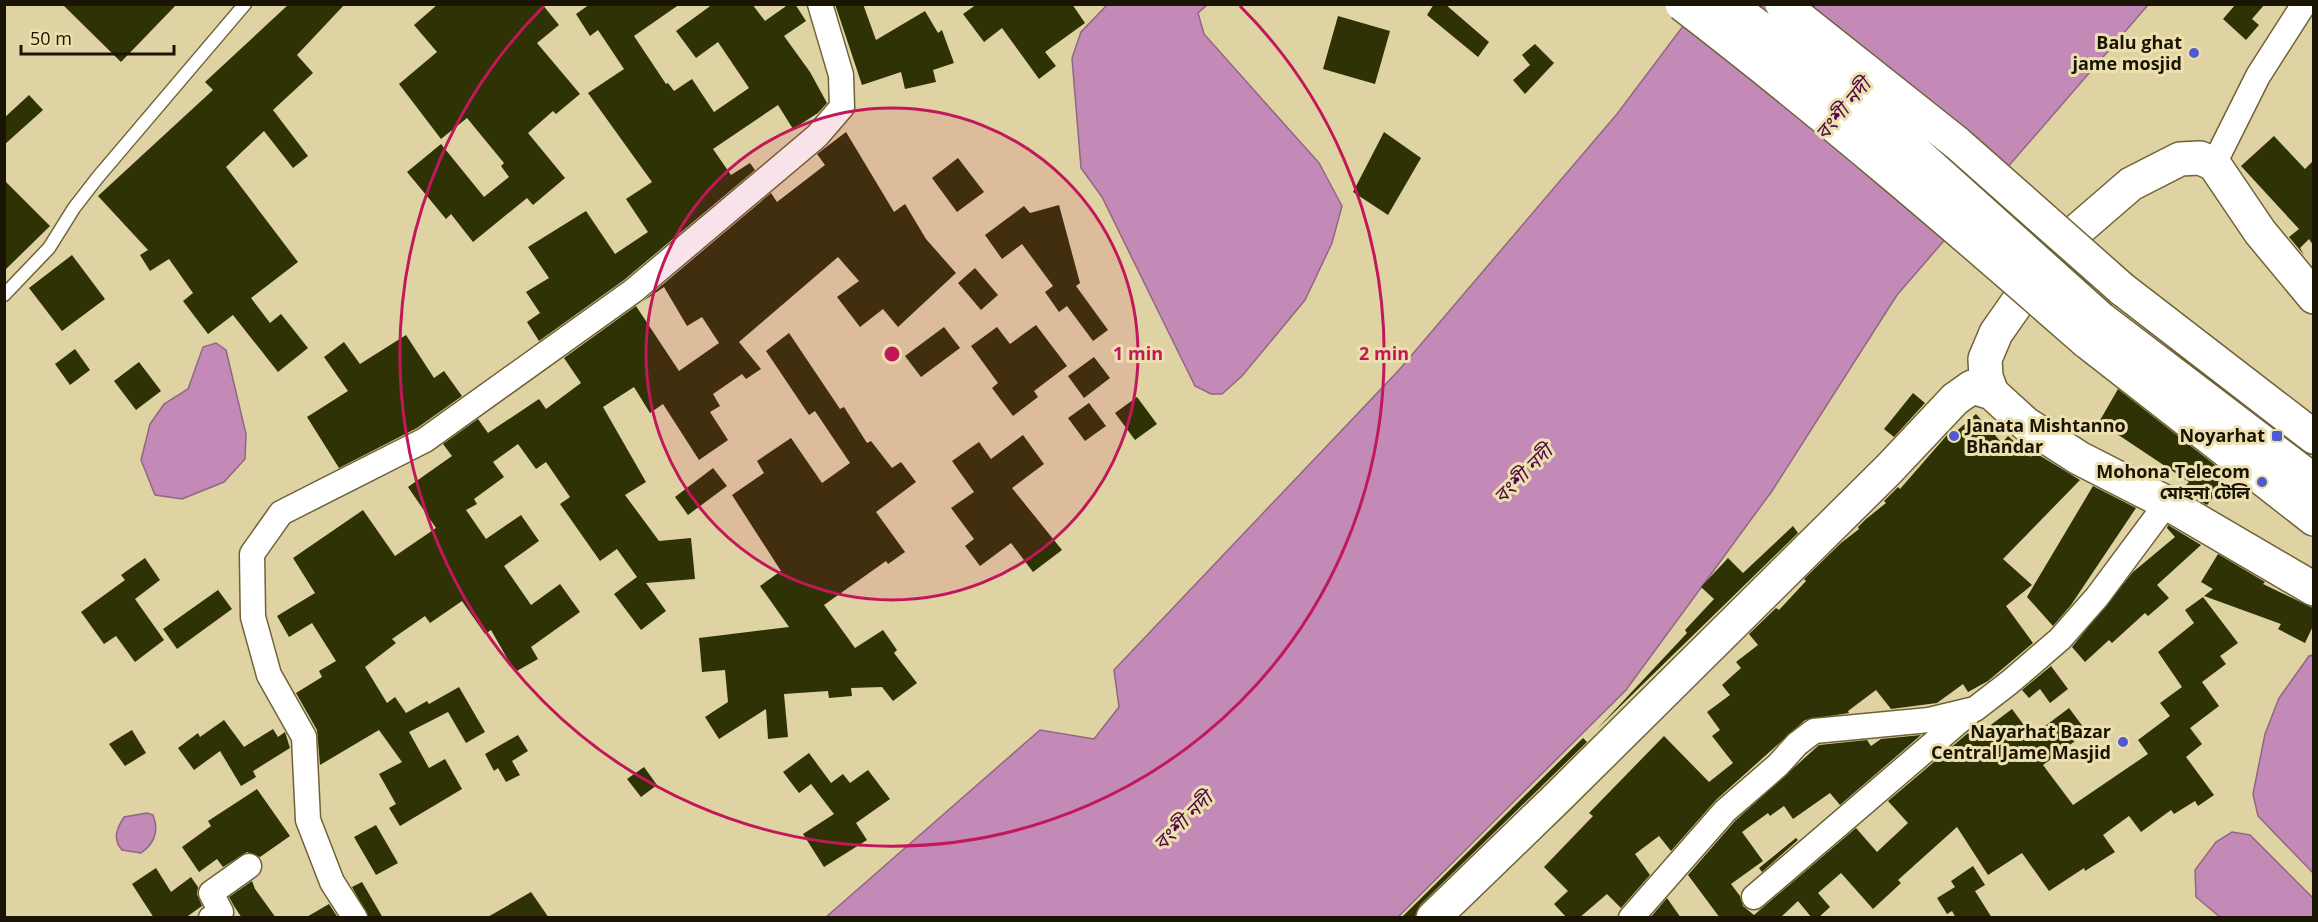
<svg xmlns="http://www.w3.org/2000/svg" width="2318" height="922" viewBox="0 0 2318 922" font-family="'Open Sans','Noto Sans Bengali',sans-serif">
<rect width="100%" height="100%" fill="#e0d3a3"/>
<!-- water -->
<path fill="#c38ab7" stroke="#906781" stroke-width="1.5" d="M1107 5H1207L1198 13 1204 34 1319 163 1342 206 1332 243 1305 300 1242 376 1222 394H1211L1195 386 1102 197 1081 168 1072 58 1081 32Z
M1699 5H2148L1897 295 1772 491 1626 690 1398 917 825 918 1040 730 1094 739 1119 707 1114 670 1399 370 1617 114Z
M216 343 226 350 246 434 245 459 224 482 182 499 155 495 141 460 150 424 164 404 188 389 203 347Z
M2313 655H2314L2313 873 2258 816 2253 794 2265 734 2279 698 2309 656Z
M147 813 153 815C159 830 155 843 141 853L122 850C112 839 117 828 124 817Z
M2232 832 2250 835 2313 898V917H2220L2196 897 2195 870 2216 842Z"/>
<!-- building -->
<path fill="#2e3204" d="M62 4H177L121 62Z
M289 4H345L297 55 313 73 273 110 308 156 293 168 264 131 226 167 298 262 251 298 270 323 281 314 308 348 278 372 233 315 208 334 183 301 193 293 169 259 150 271 140 255 148 250 98 196 213 90 205 82Z
M438 4H542L559 25 537 43 580 94 556 114 553 111 528 133 565 178 533 205 527 198 473 242 451 214 446 219 407 172 441 144 484 197 509 177 501 166 504 163 467 118 441 139 399 84 437 52 414 25Z
M590 4H680L634 36 666 84 668 83 674 91 692 79 714 112 749 88 718 42 696 58 676 31 713 4H752L765 21 789 4H795L806 21 784 36 810 72 827 103 818 113 793 129 778 105 713 149 731 175 750 163 755 170 624 280 539 341 527 322 540 313 526 292 549 278 528 247 586 211 615 254 648 232 626 199 652 182 588 93 624 69 598 30 590 36 576 14Z
M835 4H863L876 40 925 11 938 33 942 30 954 63 933 70 936 82 905 89 901 72 862 85Z
M977 4H1072L1085 23 1045 52 1056 66 1039 79 1002 28 984 42 963 14Z
M1434 4H1445L1489 42 1478 57 1427 15Z
M2236 4H2265L2252 19 2259 25 2246 40 2223 19Z
M1338 16 1390 31 1375 84 1323 69Z
M1535 44 1554 63 1525 94 1513 80 1530 65 1522 55Z
M29 95 43 110 4 145V118Z
M846 132 894 212 905 204 926 239 956 273 898 327 883 309 860 327 837 297 859 281 838 257 739 342 761 369 746 379 742 374 713 394 720 406 710 412 728 440 699 460 663 404 650 413 634 387 603 407 646 482 625 495 659 541 691 538 695 579 646 583 666 611 641 630 614 594 637 577 617 549 600 561 560 504 570 497 546 462 536 469 518 444 493 462 504 477 474 499 477 504 466 510 486 539 521 515 539 541 504 566 531 605 560 584 580 612 531 647 538 659 515 672 491 630 485 634 462 601 430 623 425 616 392 639 396 643 365 667 387 703 395 697 406 713 427 701 429 704 459 687 485 732 466 743 448 712 409 732 429 768 445 759 462 789 400 826 389 808 396 804 379 774 402 762 379 730 320 765 317 730 296 693 322 677 319 671 336 661 312 623 289 637 277 616 315 593 293 558 363 510 395 556 436 528 408 487 452 456 443 444 478 419 488 433 539 399 546 409 581 383 564 358 636 306 679 371 719 343 702 317 687 326 664 287 642 302 771 193 777 202 825 165 817 154Z
M1384 132 1421 158 1388 215 1353 192Z
M2274 136 2305 169 2313 161V245L2309 239 2300 248 2304 255 2289 237 2299 229 2241 166Z
M958 158 984 192 957 212 932 178Z
M4 180 50 226 4 271Z
M1059 205 1080 283 1076 286 1108 330 1093 341 1067 306 1059 312 1045 292 1053 286 1022 244 1002 259 985 235 1024 206 1030 213Z
M72 255 105 299 62 331 29 288Z
M975 268 998 295 981 310 958 283Z
M1036 325 1067 366 1034 391 1038 397 1013 416 992 388 998 383 971 346 997 327 1010 344Z
M944 327 960 348 921 377 905 356Z
M789 333 840 409 844 407 867 443 871 441 892 468 901 462 916 482 876 512 905 552 888 564 886 561 824 605 855 648 883 630 897 650 894 653 917 683 893 701 882 687 851 688 852 696 829 698 828 691 784 694 788 737 768 739 766 709 719 739 705 717 728 702 725 670 702 672 699 638 789 627 760 586 781 571 732 495 764 473 757 461 791 438 822 483 850 463 815 411 809 415 766 351Z
M406 335 434 378 444 371 462 396 417 428 339 468 307 417 348 391 324 357 344 342 360 364Z
M75 349 90 370 70 385 55 364Z
M1094 357 1110 378 1084 398 1068 376Z
M139 362 161 391 136 410 114 381Z
M2118 389 2229 476 2207 505 2195 498 2197 496 2185 486 2189 482 2099 422Z
M1913 393 1925 403 1894 437 1884 429Z
M1137 397 1157 424 1135 440 1115 413Z
M1089 403 1106 426 1085 441 1068 418Z
M1976 414 2002 443 2008 436 2031 457 2034 452 2080 480 2003 559 2032 585 2006 606 2033 643 1988 681 1968 692 1963 684 1937 703 1891 709 1876 690 1848 711 1849 713 1805 720 1716 800 1671 851 1659 836 1635 854 1650 875 1621 908 1607 894 1579 918H1567L1554 904 1568 891 1544 867 1593 816 1589 813 1664 736 1709 782 1733 763 1712 736 1720 730 1707 712 1730 695 1722 685 1741 668 1736 662 1758 645 1749 634 1776 608 1779 610 1806 581 1804 579 1841 543 1859 529 1858 527 1866 519 1886 503 1884 501 1898 487 1900 489 1948 434 1951 436Z
M1023 435 1044 464 1012 488 1062 550 1033 572 1011 543 980 566 965 546 974 539 951 508 974 492 952 461 979 442 991 459Z
M713 468 727 486 688 515 675 497Z
M2093 486 2136 508 2071 605 2053 626 2027 597Z
M2168 525 2201 545 2157 585 2169 598 2148 616 2145 613 2112 643 2109 640 2085 662 2072 647 2133 572 2175 537 2167 528Z
M1793 526 1798 533 1597 729 1687 633 1685 630 1714 599 1701 587 1728 558 1743 573Z
M2218 554 2265 582 2263 584 2313 608V626L2305 643 2278 629 2281 624 2204 596 2213 589 2201 582Z
M145 558 160 580 135 599 164 640 135 662 116 636 104 644 81 612 125 580 121 575Z
M218 590 232 609 177 649 163 629Z
M2203 597 2238 643 2220 656 2226 664 2202 682 2219 706 2190 728 2202 744 2186 757 2214 795 2198 806 2195 801 2174 814 2171 810 2141 832 2129 816 2103 835 2115 852 2085 871 2084 868 2049 891 2022 853 1988 875 1957 827 1898 880 1901 883 1873 909 1841 873 1818 893 1830 907 1818 918H1812L1798 901 1780 918H1720L1688 875 1735 821 1819 745 1867 740 1871 746 1881 739 1921 735 1840 805 1830 793 1793 819 1784 806 1770 816 1768 813 1742 832 1763 861 1731 884 1740 896 1743 906 1754 915 1856 828 1877 852 1908 823 1888 801 1968 733 1972 739 2012 709 2032 736 2069 708 2087 732 2043 765 2073 805 2148 754 2138 740 2170 716 2160 703 2182 687 2158 652 2194 623 2185 610Z
M2051 666 2068 689 2050 703 2040 689 2029 698 2022 690Z
M224 720 244 747 273 729 278 737 285 732 290 748 253 771 256 777 241 786 220 751 194 770 178 748 198 733 200 737Z
M132 730 146 753 125 766 109 744Z
M518 735 528 751 512 761 520 775 506 782 498 768 494 771 485 754Z
M1583 738 1587 742 1420 905 1415 918H1401Z
M809 753 831 783 843 774 850 783 868 770 890 799 856 823 867 840 824 867 803 834 834 814 811 784 799 793 783 772Z
M644 767 657 785 641 797 627 779Z
M257 789 290 836 260 857 247 852 223 867 217 859 199 872 182 847 211 826 208 821Z
M376 825 398 863 376 875 354 837Z
M1796 838 1798 840 1762 872 1759 868Z
M1973 866 1985 885 1975 891 1992 918H1956L1952 911 1947 914 1937 898 1955 887 1951 881Z
M156 868 171 892 191 877 198 887 197 894 202 906 185 918H154L132 884Z
M252 881 255 889 276 918H242L234 906 229 897Z
M362 882 383 918H369L352 887Z
M531 892 549 918H486Z
M1667 898 1681 918H1650Z
M329 904 338 918H305Z"/>
<g fill="none" stroke-linecap="round" stroke-linejoin="round">
<defs>
<path id="lane" d="M4 295 49 248 74 208 98 177 245 4"/>
<path id="street" d="M2214 164 2258 76 2304 4
M1754 897 1970 712
M211 918 221 912 211 893 249 866
M355 918 332 882 308 820 304 737 269 675 253 617 252 554 281 513 425 440 633 291 817 136 842 107 841 75 820 4
M1631 918 1725 811 1778 765 1797 744 1814 731 1929 720 1975 709 2010 682 2060 639 2097 597 2167 503"/>
<path id="secondary" d="M2314 297 2260 232 2214 164 2200 158 2180 159 2131 184 2072 235 2031 283 1996 333 1985 359 1986 377 1992 393 2026 424 2079 458 2167 503 2314 589
M1433 918 1558 797 1889 469 1955 399 1972 387 1992 393"/>
<path id="highway" d="M2122 289 2314 437
M2101 319 2314 481
M2086 341 2314 519"/>
</defs>
<!-- lane casing -->
<use href="#lane" stroke="#6f6236" stroke-width="15"/>
<!-- street casing -->
<use href="#street" stroke="#6f6236" stroke-width="27"/>
<!-- secondary casing -->
<use href="#secondary" stroke="#6f6236" stroke-width="36"/>
<!-- highway casing -->
<use href="#highway" stroke="#6f6236" stroke-width="36"/>
<!-- lane -->
<use href="#lane" stroke="#fff" stroke-width="12"/>
<!-- street -->
<use href="#street" stroke="#fff" stroke-width="24"/>
<!-- secondary -->
<use href="#secondary" stroke="#fff" stroke-width="33"/>
<!-- highway -->
<use href="#highway" stroke="#fff" stroke-width="33"/>
<defs>
<path id="highway-bridge" d="M1682 4C1821 111 1954 225 2086 341
M1728 4 1818 71 1912 149 2101 319
M1782 4 1957 143 2122 289"/>
</defs>
<!-- highway-bridge casing -->
<use href="#highway-bridge" stroke="#6f6236" stroke-width="36" stroke-linecap="butt"/>
<!-- highway-bridge -->
<use href="#highway-bridge" stroke="#fff" stroke-width="33"/>
</g>
<!-- distance rings -->
<circle cx="892" cy="354" r="246" fill="#c2185b" fill-opacity=".12"/>
<g fill="none" stroke="#c2185b" stroke-width="3">
<circle cx="892" cy="354" r="246"/>
<path d="M1240 6A492 492 0 1 1 544 6"/>
</g>
<!-- markers -->
<g fill="#4f5ad0" stroke="#ede0af" stroke-width="2">
<circle cx="2194" cy="53" r="6"/>
<circle cx="1954" cy="436" r="6"/>
<rect x="2271" y="430" width="12" height="12" rx="3"/>
<circle cx="2262" cy="482" r="6"/>
<circle cx="2123" cy="742" r="6"/>
</g>
<g text-anchor="middle" stroke-width="6" stroke-linejoin="round" paint-order="stroke">
<!-- poi labels -->
<g font-size="18" font-weight="bold" fill="#191403" stroke="#ede0af" text-anchor="end">
<text x="2182" y="49">Balu ghat<tspan x="2182" dy="21">jame mosjid</tspan></text>
<text x="1966" y="432" text-anchor="start">Janata Mishtanno<tspan x="1966" dy="21">Bhandar</tspan></text>
<text x="2265" y="442">Noyarhat</text>
<text x="2250" y="478">Mohona Telecom<tspan x="2250" dy="21">মোহনা টেলি</tspan></text>
<text x="2111" y="738">Nayarhat Bazar<tspan x="2111" dy="21">Central Jame Masjid</tspan></text>
</g>
<!-- water labels -->
<g font-size="20" font-style="italic" fill="#4f0946" stroke="#ede0af">
<text transform="translate(1843 109) rotate(-50)" y="7">বংশী নদী</text>
<text transform="translate(1523 474) rotate(-45)" y="7">বংশী নদী</text>
<text transform="translate(1183 821) rotate(-45)" y="7">বংশী নদী</text>
</g>
</g>
<circle cx="892" cy="354" r="9" fill="#c2185b" stroke="#ede0af" stroke-width="3"/>
<g font-size="18" text-anchor="middle" font-weight="bold" fill="#c2185b" stroke="#ede0af" stroke-width="6" stroke-linejoin="round" paint-order="stroke">
<text x="1138" y="360">1 min</text>
<text x="1384" y="360">2 min</text>
</g>
<!-- border -->
<rect width="2318" height="922" fill="none" stroke="#191403" stroke-width="12"/>
<!-- scale -->
<path d="M21 45v9h153v-9" fill="none" stroke="#191403" stroke-width="3"/>
<text x="30" y="45" font-size="18" fill="#191403" stroke="#ede0af" stroke-width="4.5" paint-order="stroke">50 m</text>
</svg>
